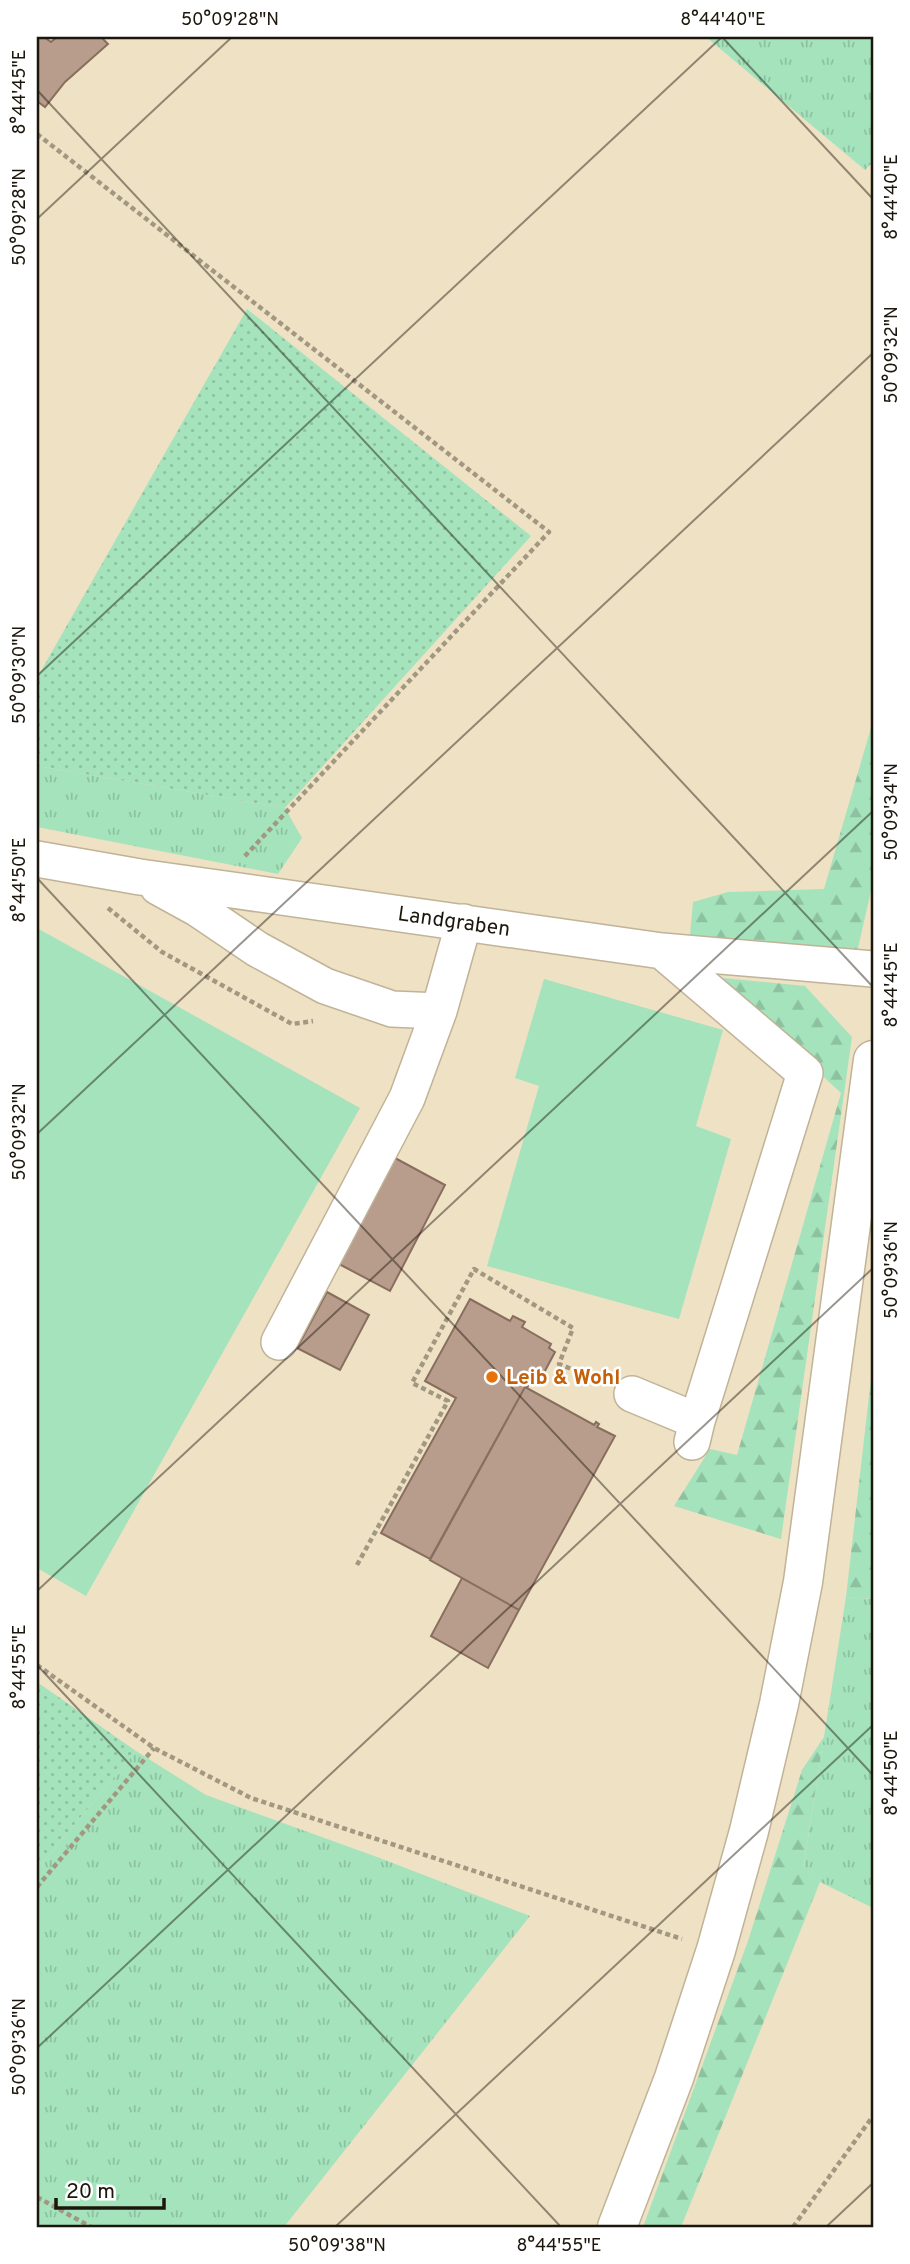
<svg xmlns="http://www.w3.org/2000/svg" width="910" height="2264" viewBox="0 0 910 2264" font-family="Overpass,sans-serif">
<defs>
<pattern id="grass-tufts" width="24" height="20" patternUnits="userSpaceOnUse" patternTransform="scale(1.75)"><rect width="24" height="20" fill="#a4e3bc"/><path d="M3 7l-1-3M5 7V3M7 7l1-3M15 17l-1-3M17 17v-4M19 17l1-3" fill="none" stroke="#8dc2a0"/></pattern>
<pattern id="forest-firs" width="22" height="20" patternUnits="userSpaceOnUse" patternTransform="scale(1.75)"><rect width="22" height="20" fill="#a4e3bc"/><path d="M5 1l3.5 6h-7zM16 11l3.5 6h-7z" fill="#8dc2a0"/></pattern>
<pattern id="garden-dots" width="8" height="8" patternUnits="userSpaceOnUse" patternTransform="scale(1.75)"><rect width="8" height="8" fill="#a4e3bc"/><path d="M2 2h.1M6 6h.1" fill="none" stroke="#8dc2a0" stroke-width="1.8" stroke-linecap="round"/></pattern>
</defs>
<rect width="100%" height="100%" fill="#efe1c4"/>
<!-- grass -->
<path fill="url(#grass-tufts)" d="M706 37H873V162L865 170Z
M37 766 285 808 302 838 278 874 37 827Z
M846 1597 873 1599V1908L820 1882 803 1870Z
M136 1751 206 1795 377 1857 530 1916 284 2227H45L37 2223V1869Z"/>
<!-- forest -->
<path fill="url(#forest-firs)" d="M873 721V882L856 957 689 946 693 902 728 892 824 889Z
M723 978 805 986 852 1037 781 1539 674 1506 710 1449 737 1455 841 1093 801 1056 715 983Z
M873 1361V1599L846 1597Z
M824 1737 803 1869 820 1882 681 2227H643L748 1941 802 1770Z"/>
<!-- garden -->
<path fill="url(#garden-dots)" d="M247 309 531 536 285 808 37 766V678Z
M37 1682 136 1751 37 1869Z"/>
<!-- pitch -->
<path fill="#a4e3bc" d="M37 928 360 1108 86 1596 37 1568Z
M544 979 723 1030 696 1126 731 1139 679 1319 487 1266 539 1086 515 1078Z"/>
<!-- building -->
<path fill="#b99d8c" stroke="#886e5f" stroke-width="2" d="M37 37H44L51 42 57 37H101L108 44 65 82 45 107 37 101Z
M395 1158 445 1185 390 1291 339 1264Z
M327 1292 369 1315 340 1370 297 1348Z
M470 1299 510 1321 513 1316 525 1322 522 1327 551 1344 549 1348 555 1352 539 1382 532 1378 527 1388 525 1387 430 1559 381 1533 456 1398 425 1381Z
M525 1387 594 1425 596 1422 599 1424 597 1427 615 1436 519 1610 430 1560Z
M462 1578 519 1610 488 1668 431 1636Z"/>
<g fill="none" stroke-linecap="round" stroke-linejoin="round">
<defs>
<path id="minor" d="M37 859 140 877 662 951 873 969
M158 887 198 909 257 949 325 986 392 1009 439 1011 464 922
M662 951 805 1073 697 1421 692 1442
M279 1342 407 1098 439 1011
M632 1394 697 1421"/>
<path id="major" d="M617 2227 674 2078 716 1950 749 1831 779 1704 803 1582 873 1060"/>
</defs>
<!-- minor casing -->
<use href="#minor" stroke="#c0b397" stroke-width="38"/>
<!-- major casing -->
<use href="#major" stroke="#c0b397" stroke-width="41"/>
<!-- path -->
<path stroke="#a29781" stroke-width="4.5" stroke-dasharray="5 3.5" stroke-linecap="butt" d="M37 134 549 532 244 857
M108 908 162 952 292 1024 313 1021
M357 1565 448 1401 412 1383 474 1269 573 1328 559 1364 601 1381
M37 1665 154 1748 251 1798 682 1939
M37 1887 154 1748
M37 2197 91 2227
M793 2227 873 2116"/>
<!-- minor -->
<use href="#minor" stroke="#fff" stroke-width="35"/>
<!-- major -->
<use href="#major" stroke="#fff" stroke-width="38"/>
</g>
<!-- ticks -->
<path fill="none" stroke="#1c170d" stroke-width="2" stroke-opacity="0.45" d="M722 37 873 199M37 90 873 987M37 219 232 37M37 676 722 37M37 878 873 1775M37 1134 873 353M37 1591 873 811M37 1665 561 2227M37 2048 873 1268M335 2227 873 1725M826 2227 873 2183"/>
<!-- markers -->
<circle fill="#e8710a" stroke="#fff" stroke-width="2.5" cx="492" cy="1377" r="7"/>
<g text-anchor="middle" stroke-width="5" stroke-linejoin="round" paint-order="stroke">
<!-- street labels -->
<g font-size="21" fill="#1c170d" stroke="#fff">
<text transform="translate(454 921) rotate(8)" y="7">Landgraben</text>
</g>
<!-- food labels -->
<g font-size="21" font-weight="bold" fill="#c56008" stroke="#fff" text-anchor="start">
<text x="506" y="1384">Leib &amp; Wohl</text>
</g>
</g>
<!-- border -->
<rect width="910" height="2264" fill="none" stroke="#ffffff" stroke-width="77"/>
<!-- scale -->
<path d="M56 2198v10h108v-10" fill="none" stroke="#1c170d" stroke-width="3.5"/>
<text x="66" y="2198" font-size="21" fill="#1c170d" stroke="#ffffff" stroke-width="5" paint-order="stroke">20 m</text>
<rect x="38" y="38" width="834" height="2188" fill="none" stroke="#1c170d" stroke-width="2.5"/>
<g font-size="18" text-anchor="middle" fill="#1c170d">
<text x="230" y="25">50°09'28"N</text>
<text x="723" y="25">8°44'40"E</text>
<text transform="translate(19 92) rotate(-90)" y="6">8°44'45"E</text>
<text transform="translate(891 197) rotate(-90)" y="6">8°44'40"E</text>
<text transform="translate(19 217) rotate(-90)" y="6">50°09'28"N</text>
<text transform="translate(891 355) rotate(-90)" y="6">50°09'32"N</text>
<text transform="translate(19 675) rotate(-90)" y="6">50°09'30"N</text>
<text transform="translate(891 812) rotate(-90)" y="6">50°09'34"N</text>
<text transform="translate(19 880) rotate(-90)" y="6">8°44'50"E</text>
<text transform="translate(891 985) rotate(-90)" y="6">8°44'45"E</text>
<text transform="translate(19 1132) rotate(-90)" y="6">50°09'32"N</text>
<text transform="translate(891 1270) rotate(-90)" y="6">50°09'36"N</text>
<text transform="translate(19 1667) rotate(-90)" y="6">8°44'55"E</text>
<text transform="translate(891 1773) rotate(-90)" y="6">8°44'50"E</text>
<text transform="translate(19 2047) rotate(-90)" y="6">50°09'36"N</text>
<text x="337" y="2251">50°09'38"N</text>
<text x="559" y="2251">8°44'55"E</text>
</g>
</svg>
